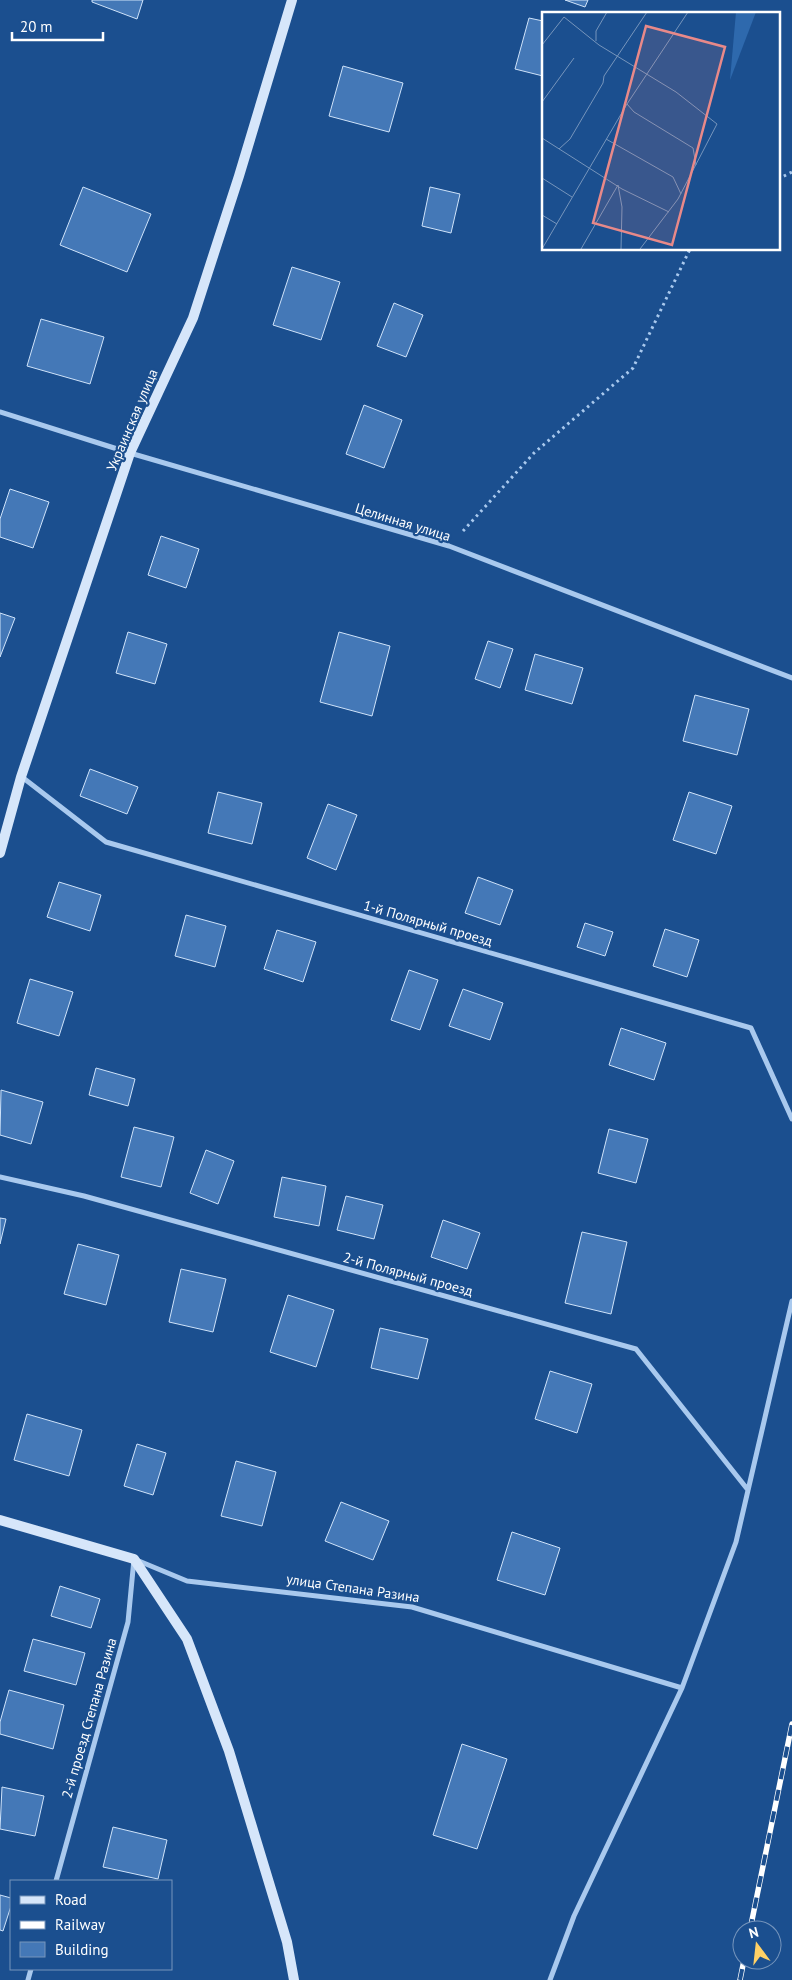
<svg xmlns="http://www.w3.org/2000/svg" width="792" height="1980" viewBox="0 0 792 1980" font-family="'PT Sans',sans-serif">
<rect width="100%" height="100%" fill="#1b4f8f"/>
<!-- building -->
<path fill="#4478b7" stroke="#cfe3fa" d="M92 0H143L137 19 92 2Z
M565 0H588L585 7Z
M529 18 543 21V76L515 69Z
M343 66 403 83 389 132 329 116Z
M83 187 151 214 127 272 60 245Z
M430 187 460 194 451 233 422 226Z
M292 267 340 282 321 340 273 325Z
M394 303 423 315 406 357 377 346Z
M41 319 104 337 90 384 27 366Z
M364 405 402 420 384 468 346 454Z
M10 489 49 502 33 548 0 537V519Z
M161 536 199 549 186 588 148 575Z
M0 613 15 618 0 657Z
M128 632 167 644 155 684 116 673Z
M339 632 390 646 372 716 320 702Z
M488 641 513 649 500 688 475 679Z
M535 654 583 668 572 704 525 690Z
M695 695 749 709 737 755 683 741Z
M90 769 138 787 127 814 80 796Z
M218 792 262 803 252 844 208 833Z
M689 792 732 806 716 854 673 840Z
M328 804 357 815 336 870 307 858Z
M478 877 513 890 500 925 465 913Z
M59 882 101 895 90 931 47 917Z
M186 915 226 926 215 967 175 956Z
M585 923 613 932 605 956 577 947Z
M665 929 699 940 687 977 653 966Z
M277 930 316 942 303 982 264 969Z
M409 970 438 980 420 1030 391 1020Z
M30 979 73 992 59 1036 17 1023Z
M463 989 503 1003 490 1040 449 1026Z
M621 1028 666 1043 654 1080 609 1065Z
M96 1068 135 1079 128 1106 89 1095Z
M1 1090 43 1102 31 1144 0 1135Z
M134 1127 174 1137 161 1187 121 1177Z
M609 1129 648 1139 636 1183 598 1173Z
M206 1150 234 1161 218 1204 190 1193Z
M282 1177 326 1186 319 1226 274 1217Z
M346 1196 383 1205 374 1239 337 1230Z
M0 1218 6 1219 0 1244Z
M443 1220 480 1233 467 1269 431 1257Z
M582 1232 627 1242 611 1314 565 1303Z
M78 1244 119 1255 106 1305 64 1294Z
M181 1269 226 1279 213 1332 169 1322Z
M288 1295 334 1310 316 1367 270 1352Z
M380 1328 428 1339 418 1379 371 1368Z
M550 1371 592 1384 577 1433 535 1419Z
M27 1414 82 1430 69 1476 14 1460Z
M137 1444 166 1453 153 1495 124 1486Z
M236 1461 276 1472 262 1526 221 1516Z
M341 1502 389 1521 373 1560 325 1541Z
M512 1532 560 1548 545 1595 497 1580Z
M60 1586 100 1599 91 1628 51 1616Z
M33 1639 85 1653 76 1685 24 1671Z
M9 1690 64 1705 53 1749 0 1734V1722Z
M462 1744 507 1759 477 1849 433 1835Z
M2 1787 44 1796 35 1836 0 1829Z
M113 1827 167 1840 158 1879 103 1867Z
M0 1895 11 1898V1906L3 1931 0 1930Z"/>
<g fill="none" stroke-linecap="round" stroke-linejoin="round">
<!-- path -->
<path stroke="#a9c9ee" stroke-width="3" stroke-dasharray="2.5 4" stroke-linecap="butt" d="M778 179 792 172
M463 531 534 453 633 368 690 249"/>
<!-- street -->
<path stroke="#a9c9ee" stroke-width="5" d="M0 412 130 453 449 546 792 678
M22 777 106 842 751 1028 792 1119
M0 1177 84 1196 636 1349 748 1490
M56 1881 128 1622 134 1559 187 1581 412 1607 682 1688
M28 1980 31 1969
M550 1980 574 1916 682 1688 736 1542 792 1301"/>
<!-- secondary -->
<path stroke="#d6e6fa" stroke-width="10" d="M0 853 21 777 130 453 193 318 239 176 292 0
M0 1520 134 1559 187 1639 229 1751 287 1942 294 1980"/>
<defs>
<path id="rail" d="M750 1930 792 1724
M740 1980 744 1960"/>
</defs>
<!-- rail casing -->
<use href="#rail" stroke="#fff" stroke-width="5.5"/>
<!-- rail -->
<use href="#rail" stroke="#1b4f8f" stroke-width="4" stroke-dasharray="11" stroke-linecap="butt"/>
</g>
<g text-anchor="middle" stroke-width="4.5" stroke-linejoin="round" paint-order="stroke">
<!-- street labels -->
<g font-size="14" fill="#fff" stroke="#1b4f8f">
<text transform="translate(132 420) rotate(-67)" y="5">Украинская улица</text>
<text transform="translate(403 522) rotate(17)" y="5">Целинная улица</text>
<text transform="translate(428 923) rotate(16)" y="5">1-й Полярный проезд</text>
<text transform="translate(408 1274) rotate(15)" y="5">2-й Полярный проезд</text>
<text transform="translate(353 1588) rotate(8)" y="5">улица Степана Разина</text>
<text transform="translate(89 1718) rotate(-74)" y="5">2-й проезд Степана Разина</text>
</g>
</g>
<!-- overview -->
<g transform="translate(542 12)">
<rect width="238" height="238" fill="#1b4f8f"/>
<path d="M194 0H214L188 68Z" fill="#2e69ad"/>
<path fill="none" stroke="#7695bc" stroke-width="1" d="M54 29V19L65 0M0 33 22 5 57 33 134 80 175 112 136 187 98 237M0 90 32 46M85 92 92 100 151 136 154 153M0 126 80 177 127 200M64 127 131 165 139 182M17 137 28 127 61 71 62 64 105 0M0 166 30 185M76 173 80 195 79 237M0 203 15 212M0 237 85 92 146 0M39 237 76 173"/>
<path fill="#e88989" fill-opacity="0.15" stroke="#e88989" stroke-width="2.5" d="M104 14 183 35 130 233 51 211Z"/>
<rect width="238" height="238" fill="none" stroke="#fff" stroke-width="2.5"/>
</g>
<!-- legend -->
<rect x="10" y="1880" width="162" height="90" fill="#1b4f8f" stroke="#7695bc"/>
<rect x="20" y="1896" width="25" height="8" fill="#d6e6fa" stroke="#7695bc"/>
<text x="55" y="1905" font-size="15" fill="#ffffff">Road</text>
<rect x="20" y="1921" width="25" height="8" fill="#ffffff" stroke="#7695bc"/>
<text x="55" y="1930" font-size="15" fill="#ffffff">Railway</text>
<rect x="20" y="1942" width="25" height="15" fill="#4478b7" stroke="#7695bc"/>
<text x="55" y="1955" font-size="15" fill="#ffffff">Building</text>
<!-- north arrow -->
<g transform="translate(757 1945) rotate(345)"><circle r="24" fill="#1b4f8f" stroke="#7695bc"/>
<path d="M0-4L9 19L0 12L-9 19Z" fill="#ffd166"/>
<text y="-8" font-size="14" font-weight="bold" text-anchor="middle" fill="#ffffff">N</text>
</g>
<!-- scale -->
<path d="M12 32v8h91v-8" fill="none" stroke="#ffffff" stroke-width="2.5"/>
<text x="20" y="32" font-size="15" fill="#ffffff" stroke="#1b4f8f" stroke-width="4" paint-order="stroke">20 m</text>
</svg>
